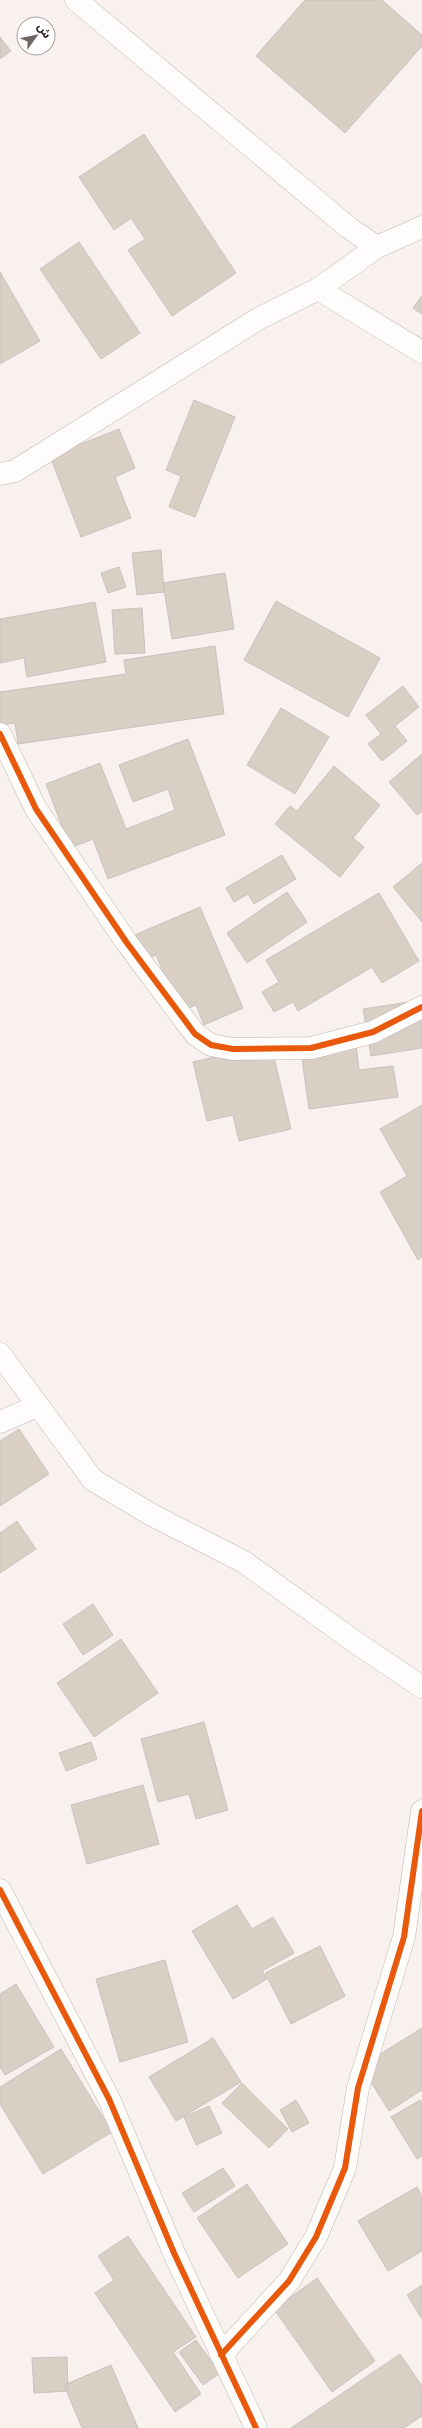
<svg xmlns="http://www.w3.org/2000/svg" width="422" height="2428" viewBox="0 0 422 2428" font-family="'Source Sans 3','Noto Sans Arabic',sans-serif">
<rect width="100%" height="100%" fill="#f9f1ee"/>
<!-- building -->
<path fill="#d9cfc5" stroke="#c9c2be" d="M305 0H382L422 35V46L345 133 256 56Z
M0 37 11 51 0 59Z
M144 134 236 273 172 316 128 250 145 239 131 218 114 230 79 177Z
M79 242 140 333 101 359 40 269Z
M0 272 40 341 0 364Z
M422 296V314L413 308Z
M194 400 235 417 195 517 169 507 181 476 166 470Z
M119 429 135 468 115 477 131 518 81 537 50 456Z
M161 550 164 592 137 595 132 553Z
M119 567 126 587 108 593 101 573Z
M225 573 234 629 172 639 163 583Z
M276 601 380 658 348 717 244 660Z
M95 602 106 662 27 677 24 658 0 663V619Z
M142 608 145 653 115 654 112 610Z
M215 646 224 714 18 744 15 723 0 725V692L126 674 124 660Z
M403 686 419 707 395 726 407 741 382 761 368 744 381 734 366 715Z
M281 708 329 737 295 794 247 765Z
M188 739 225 835 108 879 93 839 70 848 46 784 100 763 126 829 175 810 168 789 133 802 119 765Z
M422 754V811L417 815 389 782Z
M334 766 380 805 353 838 364 847 340 877 275 824 290 806 297 811Z
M282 855 296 879 254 904 248 894 234 902 226 888Z
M422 863V922L393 887Z
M287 892 307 922 247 963 227 933Z
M379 893 419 961 382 983 372 967 298 1011 293 1002 274 1012 262 992 279 982 266 960Z
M200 907 243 1008 204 1025 196 1005 180 1012 156 955 141 961 130 937Z
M422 1000V1048L371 1056 363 1009Z
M355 1036 359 1070 393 1066 398 1097 309 1109 300 1044Z
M271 1044 291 1129 239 1141 233 1115 207 1121 193 1062Z
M422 1105V1257L418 1260 380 1192 407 1176 380 1129Z
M19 1429 49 1474 0 1506V1441Z
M17 1521 36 1549 0 1573V1533Z
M93 1604 113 1635 83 1655 63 1624Z
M121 1639 158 1693 94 1737 57 1683Z
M204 1722 228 1810 196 1819 189 1794 158 1802 141 1739Z
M91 1742 97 1759 66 1771 59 1753Z
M143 1785 159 1844 87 1864 71 1805Z
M237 1905 252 1929 273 1917 294 1953 262 1971 267 1979 233 1999 192 1931Z
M320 1946 345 1996 291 2024 265 1973Z
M165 1960 188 2042 120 2062 96 1979Z
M16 1984 54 2047 5 2075 0 2067V1994Z
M422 2028V2090L389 2111 361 2066Z
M213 2038 241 2082 176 2121 149 2077Z
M61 2049 112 2132 43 2174 0 2104V2087Z
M242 2083 288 2129 269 2148 222 2103Z
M296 2100 309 2123 292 2132 280 2110Z
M420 2100 422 2104V2156L417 2159 391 2117Z
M209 2106 222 2133 196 2145 184 2117Z
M223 2168 235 2186 194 2212 182 2193Z
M247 2184 288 2244 238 2278 197 2218Z
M417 2187 422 2196V2251L388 2271 358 2221Z
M128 2236 196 2337 173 2352 201 2394 175 2412 95 2293 114 2280 98 2256Z
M317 2278 375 2361 332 2392 274 2309Z
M422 2285V2319L407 2295Z
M196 2340 220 2373 203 2385 179 2352Z
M400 2354 422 2386V2416L404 2428H291Z
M67 2357 68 2391 34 2393 32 2358Z
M111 2365 138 2428H82L64 2385Z"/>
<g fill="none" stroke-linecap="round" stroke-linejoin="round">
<defs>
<path id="street" d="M76 0 349 228 377 247 422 227
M318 289 422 352
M0 474 15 471 258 319 318 289 377 247
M0 734 36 809 127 943 195 1034 211 1045 233 1049 311 1048 373 1032 422 1007
M0 1354 93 1480 152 1515 244 1562 358 1644 422 1687
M0 1422 37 1406
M0 1890 109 2099 174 2253 256 2428
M221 2355 289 2281 316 2237 345 2168 358 2088 404 1937 422 1811"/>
</defs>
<!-- street casing -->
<use href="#street" stroke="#bfb7b4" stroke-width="23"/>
<!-- street -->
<use href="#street" stroke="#fefdfc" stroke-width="22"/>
<defs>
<path id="cycleway" d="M0 734 36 809 127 943 195 1034 211 1045 233 1049 311 1048 373 1032 422 1007
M0 1890 109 2099 174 2253 256 2428
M221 2355 289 2281 316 2237 345 2168 358 2088 404 1937 422 1811"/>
</defs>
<!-- cycleway casing -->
<use href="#cycleway" stroke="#fff" stroke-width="8"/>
<!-- cycleway -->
<use href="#cycleway" stroke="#e8590c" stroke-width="6"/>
</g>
<!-- north arrow -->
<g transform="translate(36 36) rotate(57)"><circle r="19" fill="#ffffff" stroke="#a7a3a2"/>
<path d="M0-3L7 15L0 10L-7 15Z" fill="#6d6562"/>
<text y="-6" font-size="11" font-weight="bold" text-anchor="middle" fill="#221916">ش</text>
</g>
</svg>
